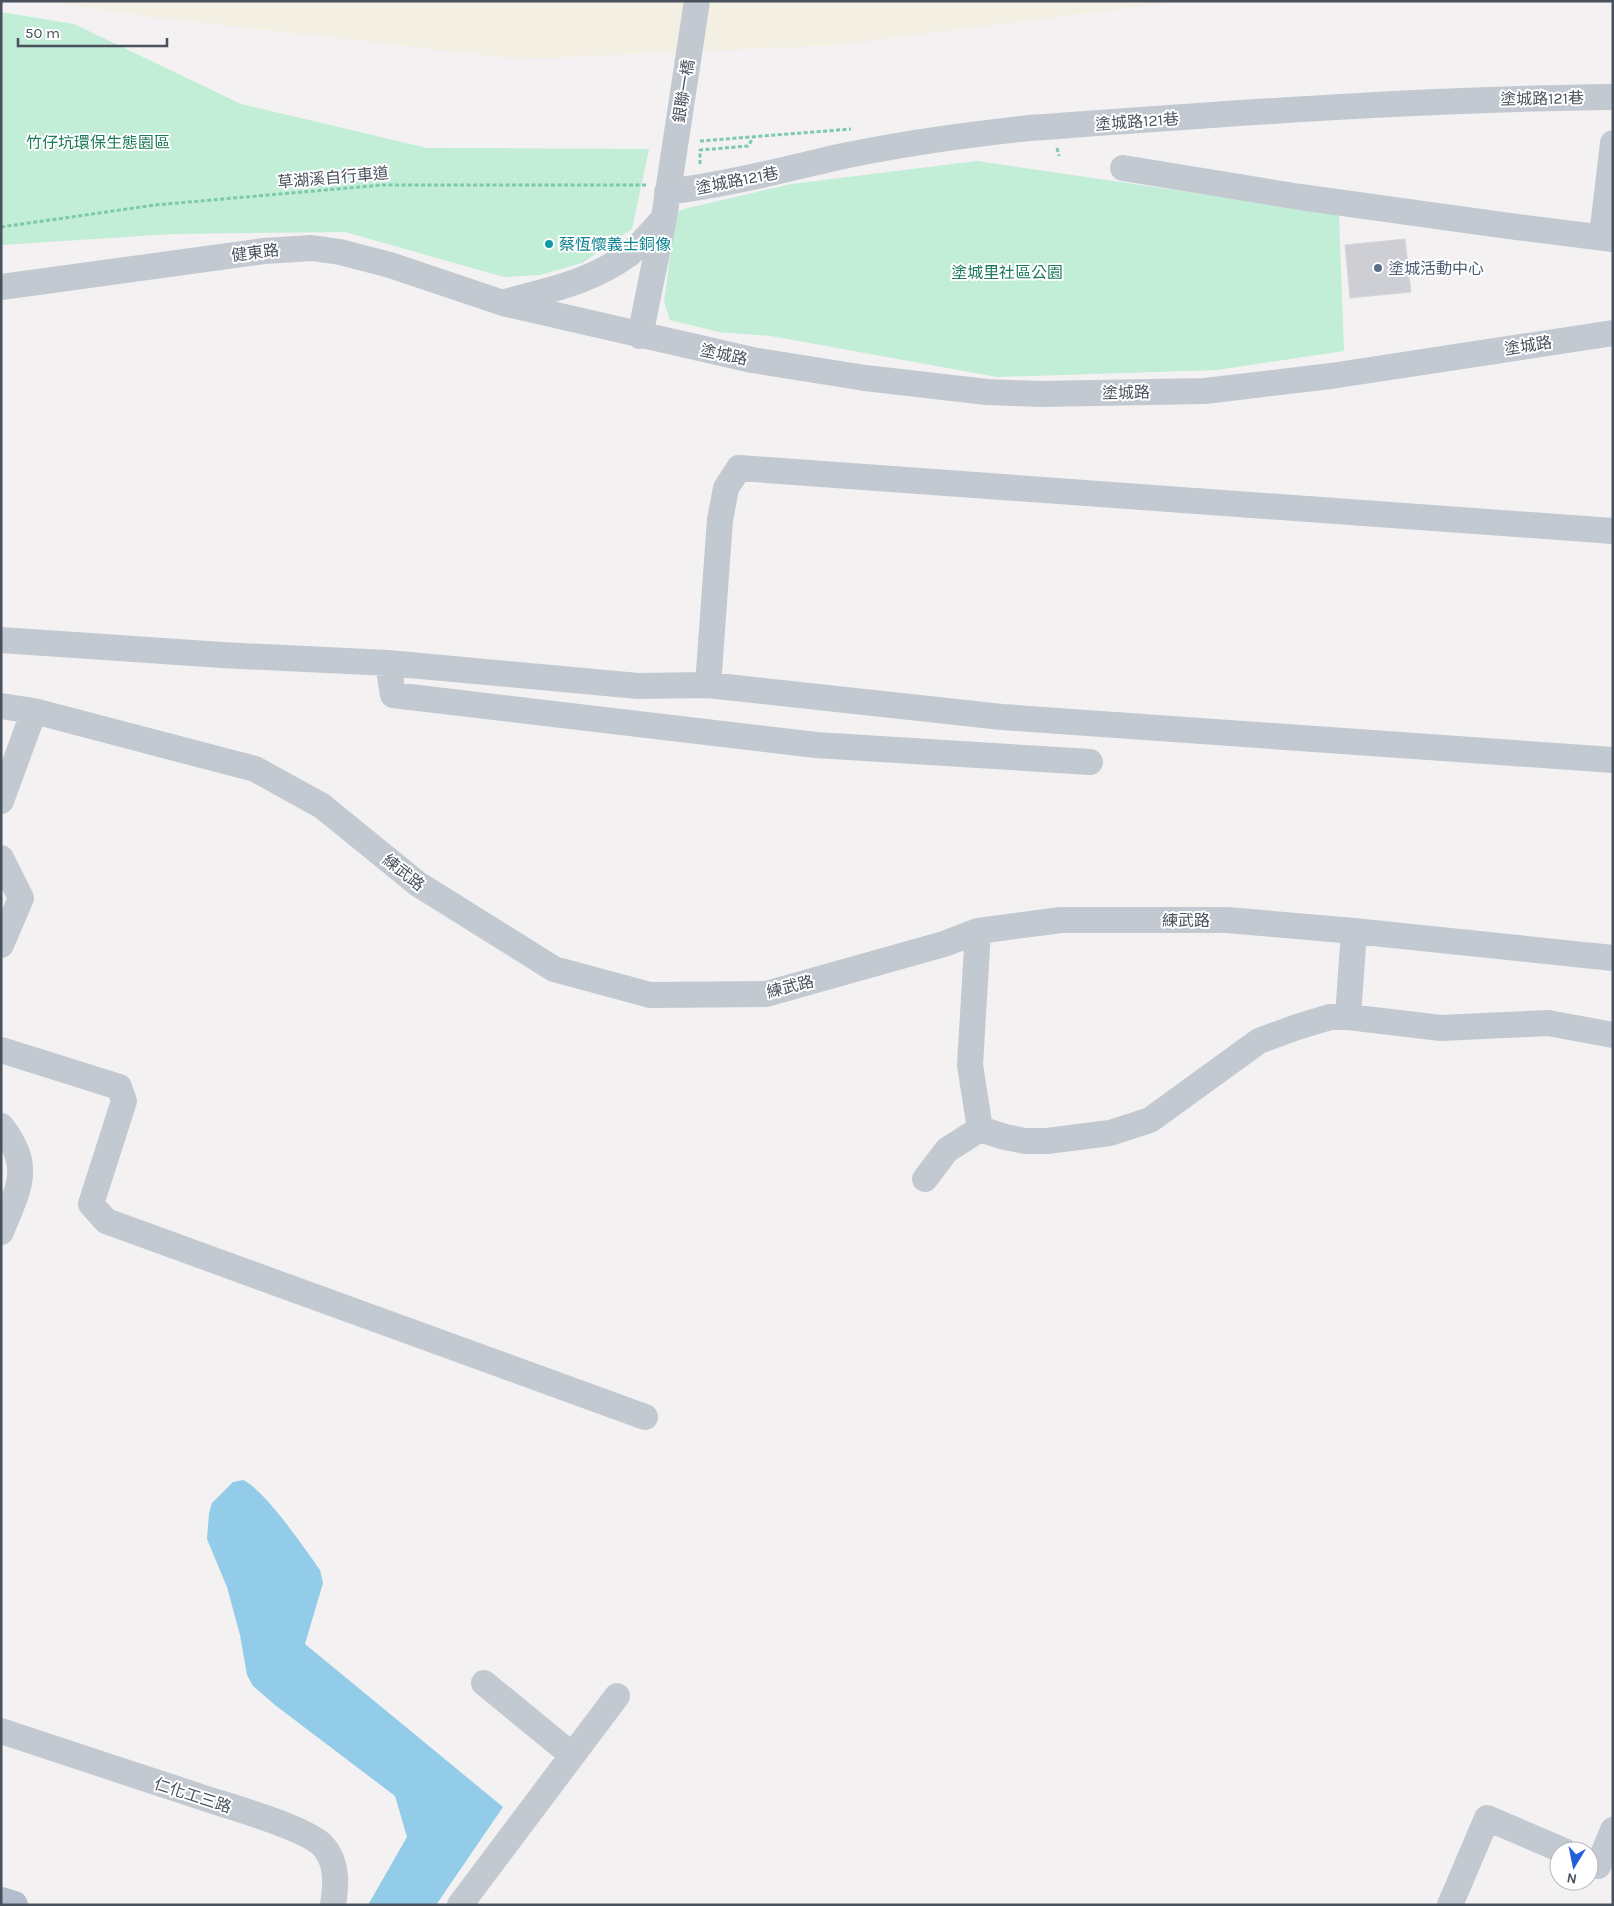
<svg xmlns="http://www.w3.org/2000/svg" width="1614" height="1906" viewBox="0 0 1614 1906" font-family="Karla,'Noto Sans TC',sans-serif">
<rect width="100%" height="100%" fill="#f3f1f1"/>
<!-- green -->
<path fill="#c2edd7" d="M1 12 74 24 241 104 427 148 649 149 632 229 582 263 540 275 504 277 345 232 172 234 1 245Z
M977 161 1339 214 1344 351 1217 370 997 377 771 336 719 332 670 320 664 302 676 212 684 209 791 184Z"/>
<!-- sand -->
<path fill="#f3efe3" d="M52 1H1180L840 45 522 59 151 17Z"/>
<!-- water -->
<path fill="#92cce8" d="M243 1480C265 1490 305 1549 320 1570L323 1583 305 1644 503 1807 436 1905H368L407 1837 395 1796 275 1705 253 1686 247 1675 240 1635 227 1587 207 1539 209 1513 212 1503 233 1482Z"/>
<!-- building -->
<path fill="#cecfd5" stroke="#d5d6db" d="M1405 239 1411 292 1350 298 1345 245Z"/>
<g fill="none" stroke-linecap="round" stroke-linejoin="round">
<!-- path -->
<path stroke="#7cc9ac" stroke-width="3" stroke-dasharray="4 2.5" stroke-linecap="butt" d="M700 141 851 129
M1057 148 1059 156
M700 164V150L748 146 753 138
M1 227 155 205 382 185H646"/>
<!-- minor -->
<path stroke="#c2c9d1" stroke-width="26" d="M1123 168 1300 197 1509 226 1613 239
M667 192C724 185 779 171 834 158 898 144 964 135 1029 128 1223 114 1418 99 1613 97
M1602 236 1613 143
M1 287 264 251 312 248 340 252 390 265 503 303 752 360 865 378 987 392 1040 394 1205 391 1331 376 1613 333
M505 302C550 290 591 282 629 254 642 244 653 230 664 218
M640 336 664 218 697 1
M1 640 222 655 388 663 638 686 708 685 1002 717 1613 760
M388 663 393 695 816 745 1090 762
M708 685 720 520 726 488 739 468 1613 531
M1 706 34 711 255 769 322 806 418 884 554 969 650 995 766 994 944 944 978 931 1061 920H1227L1354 931 1613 958
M1 801 34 711
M1 858 21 898 1 945
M978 931 970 1065 980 1129 1005 1137 1025 1141H1047L1110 1133 1150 1120 1259 1041 1297 1027 1330 1017H1348L1354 931
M1348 1017 1441 1028 1548 1023 1613 1035
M1 1050 119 1087 124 1101 91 1204 106 1221 645 1417
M1 1126C34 1167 18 1189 1 1232
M925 1179 947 1150 980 1129
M484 1683 572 1755
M1 1731C71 1754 140 1777 210 1800 235 1808 309 1829 324 1847 338 1864 336 1885 333 1905
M1589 1862 1598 1866 1613 1830
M460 1905 617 1696
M1450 1905 1487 1818 1564 1851"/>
<!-- major -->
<path stroke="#b2bdcd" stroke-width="28" d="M1 1901 14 1905"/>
</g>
<!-- markers -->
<circle fill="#0f9aa8" stroke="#fff" stroke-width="2" cx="549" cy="244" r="5"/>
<circle fill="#5c6f8a" stroke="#fff" stroke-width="2" cx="1378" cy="268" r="5"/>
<g text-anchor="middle" stroke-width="4" stroke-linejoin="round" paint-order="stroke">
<!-- street labels -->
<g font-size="16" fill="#49515d" stroke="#fff">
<text transform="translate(683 91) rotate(-81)" y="6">銀聯一橋</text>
<text transform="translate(1542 98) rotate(-1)" y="6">塗城路121巷</text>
<text transform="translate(1137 121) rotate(-4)" y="6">塗城路121巷</text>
<text transform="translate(333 177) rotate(-5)" y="6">草湖溪自行車道</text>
<text transform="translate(737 180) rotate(-11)" y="6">塗城路121巷</text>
<text transform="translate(255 252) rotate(-7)" y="6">健東路</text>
<text transform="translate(1528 345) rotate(-9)" y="6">塗城路</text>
<text transform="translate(724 354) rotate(12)" y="6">塗城路</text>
<text transform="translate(1126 392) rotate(-1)" y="6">塗城路</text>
<text transform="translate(404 872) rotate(38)" y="6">練武路</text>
<text x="1186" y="926">練武路</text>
<text transform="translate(790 986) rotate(-14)" y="6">練武路</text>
<text transform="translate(193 1795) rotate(18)" y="6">仁化工三路</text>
</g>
<!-- park labels -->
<g font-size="16" fill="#1d7b57" stroke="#fff">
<text x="98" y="148">竹仔坑環保生態園區</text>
<text x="1007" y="278">塗城里社區公園</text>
</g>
<!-- culture labels -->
<g font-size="16" fill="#0d838f" stroke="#fff" text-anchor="start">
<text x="559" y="250">蔡恆懷義士銅像</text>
</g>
<!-- service labels -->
<g font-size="16" fill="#4e5e75" stroke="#fff" text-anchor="start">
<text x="1388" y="274">塗城活動中心</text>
</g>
</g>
<!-- border -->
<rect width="1614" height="1906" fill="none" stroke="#49515d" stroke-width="5"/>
<!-- north arrow -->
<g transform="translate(1574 1866) rotate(190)"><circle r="24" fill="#ffffff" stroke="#b6b9be"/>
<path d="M0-4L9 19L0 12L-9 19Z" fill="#245fda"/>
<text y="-8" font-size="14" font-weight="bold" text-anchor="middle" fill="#49515d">N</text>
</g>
<!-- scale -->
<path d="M18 38v8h149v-8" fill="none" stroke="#49515d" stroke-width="2.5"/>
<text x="25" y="38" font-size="15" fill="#49515d" stroke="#ffffff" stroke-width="4" paint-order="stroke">50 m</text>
</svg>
